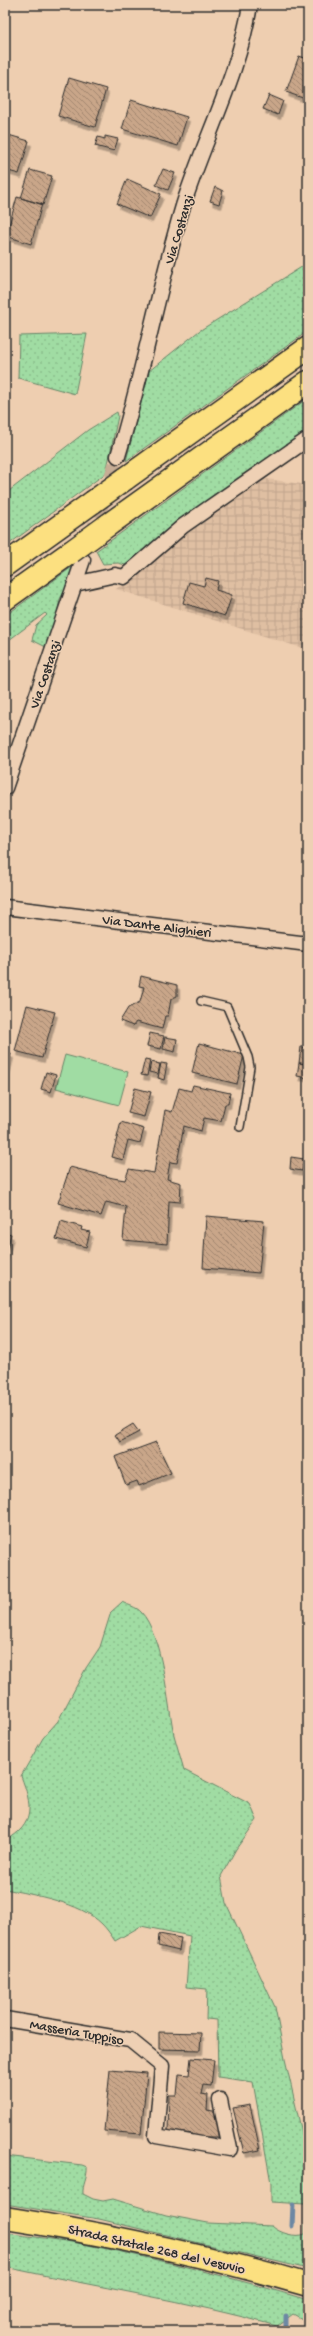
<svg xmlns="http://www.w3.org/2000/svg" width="313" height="2336" viewBox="0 0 313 2336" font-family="'Gochi Hand',sans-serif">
<defs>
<pattern id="industrial-grid" width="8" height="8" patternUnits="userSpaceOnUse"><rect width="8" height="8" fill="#dfbfa2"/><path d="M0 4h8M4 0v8" fill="none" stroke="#c0a48c"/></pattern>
<pattern id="grass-dots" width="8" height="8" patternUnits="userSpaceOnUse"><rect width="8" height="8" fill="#a0dca3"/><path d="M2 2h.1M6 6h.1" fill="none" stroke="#8abd8c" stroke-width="1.8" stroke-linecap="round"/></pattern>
<pattern id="building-back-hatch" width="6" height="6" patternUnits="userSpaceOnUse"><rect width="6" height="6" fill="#c9a689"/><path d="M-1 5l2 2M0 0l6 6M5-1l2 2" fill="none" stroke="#a38770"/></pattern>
<filter id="shadow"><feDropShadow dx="2.5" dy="4.5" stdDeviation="0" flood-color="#0004"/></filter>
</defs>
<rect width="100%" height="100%" fill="#eeceb0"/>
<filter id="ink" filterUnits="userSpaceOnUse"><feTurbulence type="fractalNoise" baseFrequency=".025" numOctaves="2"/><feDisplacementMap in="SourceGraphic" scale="8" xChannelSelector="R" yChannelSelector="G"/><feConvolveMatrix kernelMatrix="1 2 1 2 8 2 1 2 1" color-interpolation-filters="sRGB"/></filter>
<g filter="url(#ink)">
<!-- industrial -->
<path fill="url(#industrial-grid)" d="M260 478 308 485V650L116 589Z"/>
<!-- grass -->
<path fill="url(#grass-dots)" stroke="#668467" d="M308 263V331L126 461 149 371 199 331Z
M87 334 75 394 18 378 19 336Z
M308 398V435L129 566 118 563 103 564 96 551Z
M117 412 118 416 106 473 5 547V494L88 430Z
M76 564V570L60 599 50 649 32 640 36 625 47 615 45 613 5 643V616Z
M122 1602C127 1605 137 1607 141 1612 162 1633 168 1705 174 1735 177 1747 181 1758 184 1770L250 1804 257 1820 236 1849 221 1876 226 1903 275 2007 285 2059 308 2159V2269L99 2219 5 2204V2156L82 2165 87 2167C88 2177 82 2183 83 2194L93 2199 103 2201 113 2199 166 2215 208 2223 272 2226C279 2233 296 2238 305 2234V2204L271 2202V2183L253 2082 218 2077 217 2020 206 2019 207 1989 186 1987 190 1936 141 1926 115 1941C111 1935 107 1929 102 1924 80 1902 34 1895 5 1889V1841C36 1824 32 1805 21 1776L43 1738 58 1721 86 1668 100 1647 111 1612Z
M5 2233C31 2237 58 2239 83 2244 159 2259 234 2278 308 2300V2322L293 2314 277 2326C188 2301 96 2287 5 2267Z"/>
<!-- pitch -->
<path fill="#a0dca3" stroke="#668467" d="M65 1055 128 1072 119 1105 56 1088Z"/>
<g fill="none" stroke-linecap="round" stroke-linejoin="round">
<!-- stream -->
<path stroke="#6d88a3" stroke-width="5" d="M292 2226 293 2205
M286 2331V2316"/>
</g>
<!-- building -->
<path fill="url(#building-back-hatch)" stroke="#2b2b2b" filter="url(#shadow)" d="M299 56 308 59V100L286 92Z
M69 78 106 89 95 127 58 116Z
M269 95 283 101 278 115 263 109Z
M131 100 187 117 178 146 122 129Z
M5 134 29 141 19 174 5 170Z
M105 136 118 139 114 151 95 146 98 137 105 139Z
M163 169 175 173 168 190 156 185Z
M30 170 52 176 43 205 21 198Z
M127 179 161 194 150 218 117 204Z
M215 187 223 191 219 204 210 201Z
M17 197 42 204 31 244 6 236Z
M206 578 218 581 216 590 232 595 225 616 183 603 189 582 204 586Z
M141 976 177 985V996L171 999 168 1016H165L162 1029 136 1022 133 1026 120 1021 128 1008 140 1002 144 987 139 986Z
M27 1005 55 1012 42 1058 15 1051Z
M150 1033 164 1036 161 1049 147 1046Z
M165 1037 177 1039 175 1052 163 1049Z
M199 1043 244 1055 237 1084 192 1073Z
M301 1047 308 1048V1064L299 1063Z
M5 1052 11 1054 5 1078Z
M145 1059 150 1060 147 1076 141 1075Z
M151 1062 160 1064 158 1074 149 1072Z
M161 1063 167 1064 164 1080 158 1078Z
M299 1063 308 1064V1078L297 1076Z
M46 1072 56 1075 51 1092 41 1089Z
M193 1085 230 1093 228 1104H225L221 1121 204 1118 201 1131 184 1126 177 1163 170 1162 167 1179 181 1183 180 1202 169 1201 167 1244 123 1240 126 1207 106 1202 101 1216 58 1203 70 1167 113 1178 125 1180 129 1169 154 1173 165 1110 172 1112 179 1088 191 1091Z
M135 1088 151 1092 144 1117 128 1113Z
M121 1122 144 1129 140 1143 128 1140 123 1160 112 1157Z
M291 1157 304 1159 302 1171 290 1169Z
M206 1216 264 1221 259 1273 203 1268Z
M61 1221 82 1227 81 1230 90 1232 86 1247 56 1239Z
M5 1232 11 1234 5 1257Z
M133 1424 139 1432 120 1442 115 1435Z
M156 1442 171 1473 139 1486 137 1481 126 1485 115 1457Z
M159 1934 181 1938 179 1951 158 1946Z
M159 2032 201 2033 200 2050 159 2049Z
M191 2058 214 2060 211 2086 203 2085 201 2094 208 2095 207 2110 219 2112V2137H194L193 2134 168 2131 169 2095H177L179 2074 189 2075Z
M110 2070 147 2073 141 2134 104 2131Z
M250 2105 260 2150 244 2153 233 2108Z"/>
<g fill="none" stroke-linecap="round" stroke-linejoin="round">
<!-- minor-tunnel -->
<path stroke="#c7ad95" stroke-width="14" stroke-dasharray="14 7" stroke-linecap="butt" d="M91 537 118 456"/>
<defs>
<path id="service" d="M201 1001 227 1007 248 1057 250 1067 240 1127"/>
<path id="minor" d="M118 456C143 374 158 289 183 206 204 139 239 75 250 5
M75 584 115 575 124 577 183 526 308 439
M5 788 83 560
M5 907 308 944
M5 2019 130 2040 162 2066 156 2136 230 2149 220 2100"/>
<path id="trunk" d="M125 479 308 348
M108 525 308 382
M5 565 93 502
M5 599 71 552
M5 2218C107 2234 208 2256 308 2285"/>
</defs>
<!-- service casing -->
<use href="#service" stroke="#2b2b2b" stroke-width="10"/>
<!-- minor casing -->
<use href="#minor" stroke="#2b2b2b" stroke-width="17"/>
<!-- trunk casing -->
<use href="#trunk" stroke="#2b2b2b" stroke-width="25"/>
<!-- service -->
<use href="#service" stroke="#eed0b4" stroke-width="7"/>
<!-- minor -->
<use href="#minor" stroke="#eed0b4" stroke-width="14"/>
<!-- trunk -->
<use href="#trunk" stroke="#fce080" stroke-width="22"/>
<defs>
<path id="trunk-bridge" d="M93 502 125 479
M71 552 108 525"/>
</defs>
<!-- trunk-bridge casing -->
<use href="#trunk-bridge" stroke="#2b2b2b" stroke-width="25" stroke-linecap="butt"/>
<!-- trunk-bridge -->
<use href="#trunk-bridge" stroke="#fce080" stroke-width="22"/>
</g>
</g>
<g text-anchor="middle" stroke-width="3" stroke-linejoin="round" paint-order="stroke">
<!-- street labels -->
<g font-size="14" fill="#2b2b2b" stroke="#eed0b4">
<text transform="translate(178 229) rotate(-73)" y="5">Via Costanzi</text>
<text transform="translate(44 674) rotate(-71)" y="5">Via Costanzi</text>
<text transform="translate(157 925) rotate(7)" y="5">Via Dante Alighieri</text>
<text transform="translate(77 2031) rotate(10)" y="5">Masseria Tuppiso</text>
<text transform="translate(157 2248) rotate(13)" y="5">Strada Statale 268 del Vesuvio</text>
</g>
</g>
<!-- margin -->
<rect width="313" height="2336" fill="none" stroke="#eed0b4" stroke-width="20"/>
<rect x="10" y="10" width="293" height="2316" fill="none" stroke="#2b2b2b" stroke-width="1.5" filter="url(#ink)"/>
</svg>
